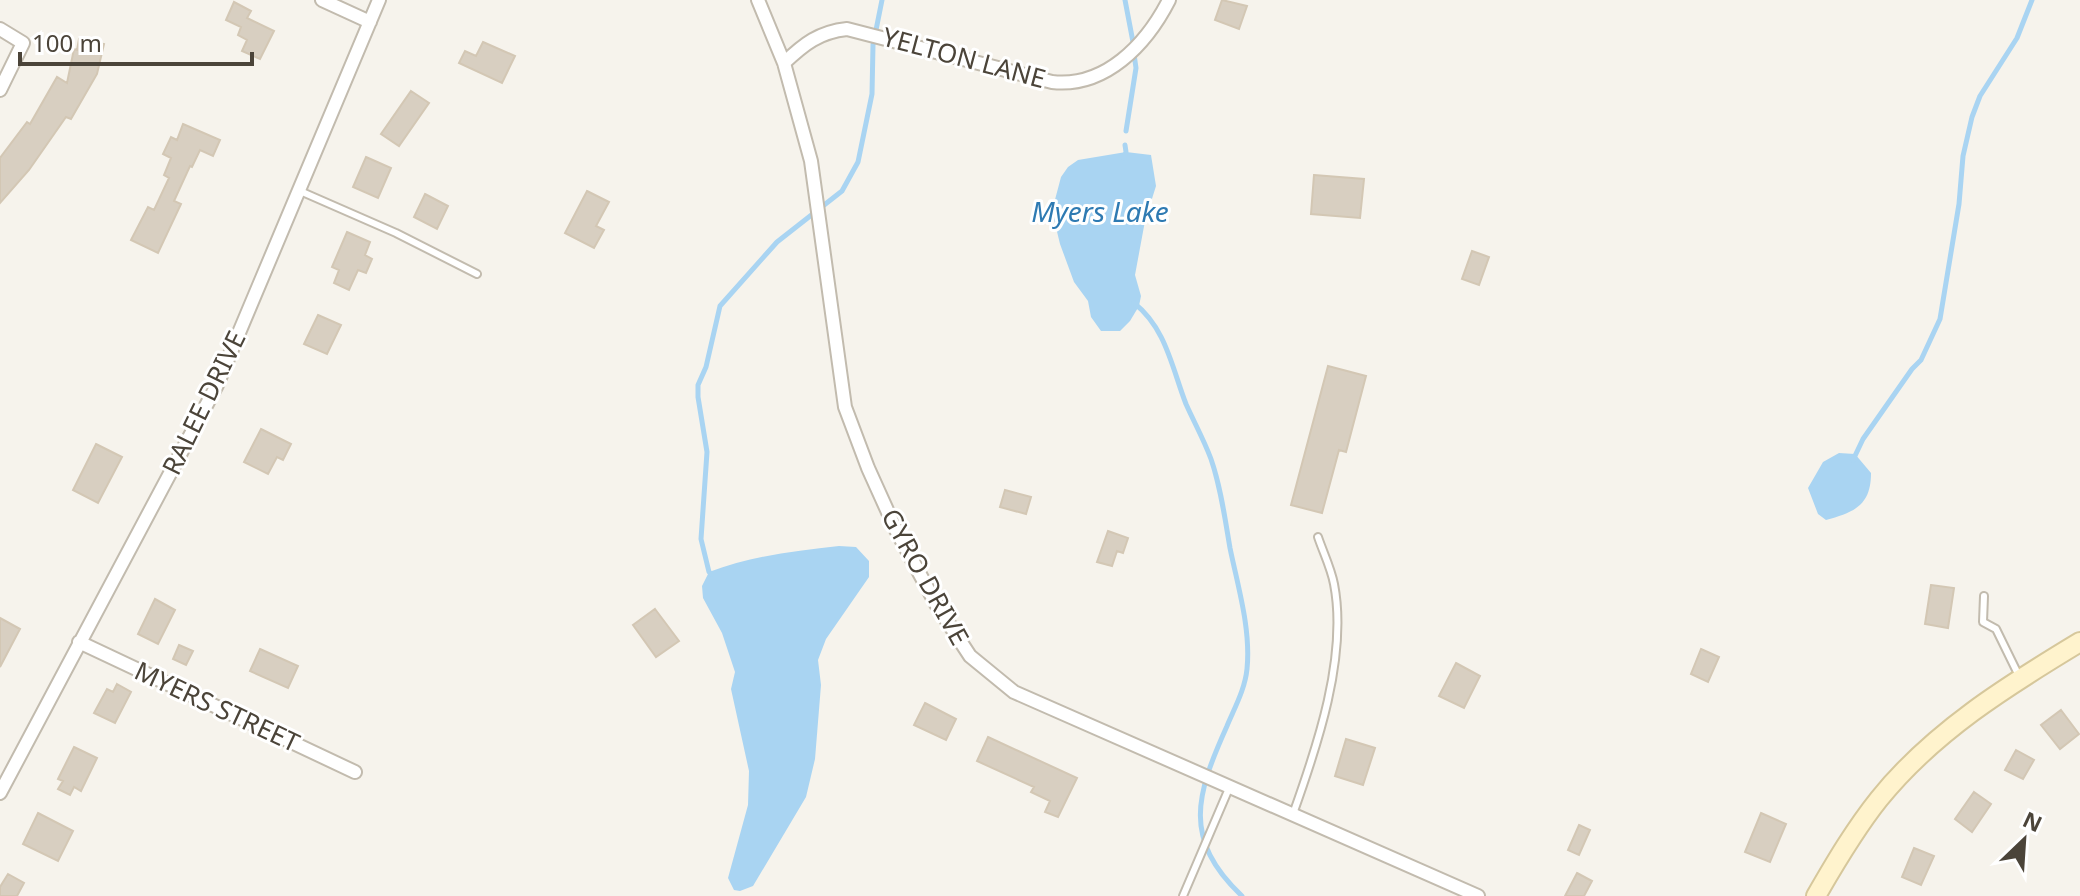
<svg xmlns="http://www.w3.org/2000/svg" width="2080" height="896" viewBox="0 0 2080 896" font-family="'Noto Sans',sans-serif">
<rect width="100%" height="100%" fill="#f6f3ec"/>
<!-- water -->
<path fill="#a9d4f2" d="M1126 152 1151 155 1156 186 1145 221 1135 275 1141 296 1139 306 1130 321 1120 331H1101L1091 317 1088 301 1074 282 1060 244 1052 211 1061 177 1068 167 1078 160Z
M1839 453 1855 454 1871 473C1871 505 1855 512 1826 520L1818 514 1808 488 1823 462Z
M839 546 856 547 869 561V577L826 639 818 660 821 685 815 759 806 797 753 886 740 891 734 890 728 878 748 805 749 771 731 689 735 672 722 633 703 598 702 586 709 572C751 556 794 551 839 546Z"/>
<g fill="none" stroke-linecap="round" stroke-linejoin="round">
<!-- stream -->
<path stroke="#a9d4f2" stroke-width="5" d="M1125 0 1133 42
M1126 131 1136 68 1134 54
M1124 158 1126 152 1125 145
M1134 303C1166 328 1172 368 1186 404 1194 422 1204 440 1211 459 1221 488 1225 519 1230 548 1238 587 1251 629 1247 669 1245 689 1235 707 1227 726 1196 795 1182 839 1242 896
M1853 460 1863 439 1912 369 1921 360 1940 319 1959 204 1963 156 1972 117 1980 96 2017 38 2032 0
M712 574 709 572 701 539 707 452 698 397V385L706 367 720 306 777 242 842 191 858 162 872 94 873 45 882 0"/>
</g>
<!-- building -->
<path fill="#d8cfc1" stroke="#d3c7b4" stroke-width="2" d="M1222 0 1247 6 1239 29 1215 20Z
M234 2 251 11 247 18 274 31 260 59 242 51 247 40 238 35 241 27 226 20Z
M79 39 104 44 97 74 71 119 66 117 29 170 0 203V158L27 122 30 124 57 77 67 83 74 49 77 50Z
M483 42 515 56 502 83 459 63 465 51 476 56Z
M411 91 429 103 399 146 381 134Z
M183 124 220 140 213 156 200 150 192 167 190 166 174 201 181 204 158 253 131 240 148 207 154 210 169 178 164 175 171 158 163 154 171 137 177 140Z
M366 157 391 168 378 198 353 187Z
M1314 175 1364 179 1360 218 1311 214Z
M587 191 609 202 596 226 604 230 594 248 565 233Z
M425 194 448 206 437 229 414 217Z
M347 232 370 242 365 255 372 259 366 273 358 270 349 290 334 283 339 270 332 267Z
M1472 251 1489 257 1479 285 1462 279Z
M318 315 341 325 327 354 304 344Z
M1328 366 1366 376 1346 452 1339 450 1322 513 1291 505Z
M261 429 291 444 283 460 277 457 268 474 244 462Z
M96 444 122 457 98 503 73 490Z
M1005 490 1031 497 1026 514 1000 507Z
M1108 531 1128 538 1123 553 1117 551 1112 566 1097 562Z
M1931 585 1954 588 1948 628 1925 624Z
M155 599 175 610 158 644 138 634Z
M655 609 679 641 656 657 633 625Z
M0 618 20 629 0 667Z
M179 645 193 651 186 665 173 659Z
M260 649 298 666 288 688 250 671Z
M1701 649 1719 657 1708 682 1691 674Z
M1456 663 1480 676 1464 708 1439 696Z
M117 684 131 692 115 723 94 713 107 689 113 692Z
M925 703 956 719 946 740 914 725Z
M2061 710 2079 734 2060 749 2041 725Z
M988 737 1077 778 1058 817 1045 812 1050 801 1031 792 1034 787 977 761Z
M1346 739 1375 748 1363 785 1335 776Z
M74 747 97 758 81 791 74 787 70 795 58 789 63 781 58 779Z
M2016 750 2034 760 2023 779 2005 770Z
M1974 792 1991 804 1972 832 1955 819Z
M38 813 73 831 58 861 23 844Z
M1761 813 1786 824 1770 862 1745 852Z
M1579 825 1590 830 1579 855 1568 850Z
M1914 848 1934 856 1921 885 1902 877Z
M1577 873 1592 881 1584 896H1565Z
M8 874 24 883 17 896H0V887Z"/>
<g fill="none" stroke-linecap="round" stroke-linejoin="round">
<defs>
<path id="service" d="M300 191 396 233 477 274
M1984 596 1983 622 1996 629 2019 676
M1293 814C1317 747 1348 656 1334 584 1331 568 1323 552 1318 537
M1183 896 1230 786"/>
<path id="minor" d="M322 0 370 22
M758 0 784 63 811 161 845 407 868 468 896 530 936 604 970 656 1014 692 1478 896
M0 29 23 43 0 90
M784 63C804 44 819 32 847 29L1052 82C1105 88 1146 45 1169 0
M79 642 355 772
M0 793 217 385 379 0"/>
<path id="secondary" d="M1816 896C1835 863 1855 829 1879 799 1933 732 2007 686 2080 642"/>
</defs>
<!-- service casing -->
<use href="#service" stroke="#c2bbae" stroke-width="10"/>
<!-- minor casing -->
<use href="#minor" stroke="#c2bbae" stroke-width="16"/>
<!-- secondary casing -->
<use href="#secondary" stroke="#d6c79b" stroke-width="22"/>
<!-- service -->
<use href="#service" stroke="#fff" stroke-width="6"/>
<!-- minor -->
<use href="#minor" stroke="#fff" stroke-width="12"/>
<!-- secondary -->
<use href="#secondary" stroke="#fff3cd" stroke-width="18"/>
</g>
<g text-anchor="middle" stroke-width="6" stroke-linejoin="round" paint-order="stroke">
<!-- street labels -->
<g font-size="26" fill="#4b4439" stroke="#fff">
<text transform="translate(964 58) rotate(15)" y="9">YELTON LANE</text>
<text transform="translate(204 403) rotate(-64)" y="9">RALEE DRIVE</text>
<text transform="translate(925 577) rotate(61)" y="9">GYRO DRIVE</text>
<text transform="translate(217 707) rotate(25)" y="9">MYERS STREET</text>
</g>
<!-- water labels -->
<g font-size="28" font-style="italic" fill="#2e7ab2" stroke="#fff">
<text x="1100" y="222">Myers Lake</text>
</g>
</g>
<!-- north arrow -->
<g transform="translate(2024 840) rotate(25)" stroke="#ffffff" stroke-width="6" paint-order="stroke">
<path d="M0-6L14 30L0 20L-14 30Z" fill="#4b4439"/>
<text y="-12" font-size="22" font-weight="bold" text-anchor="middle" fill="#4b4439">N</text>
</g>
<!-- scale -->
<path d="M20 52v12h232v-12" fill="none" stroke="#4b4439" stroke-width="4"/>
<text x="32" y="52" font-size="24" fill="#4b4439" stroke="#ffffff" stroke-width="6" paint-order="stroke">100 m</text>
</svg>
